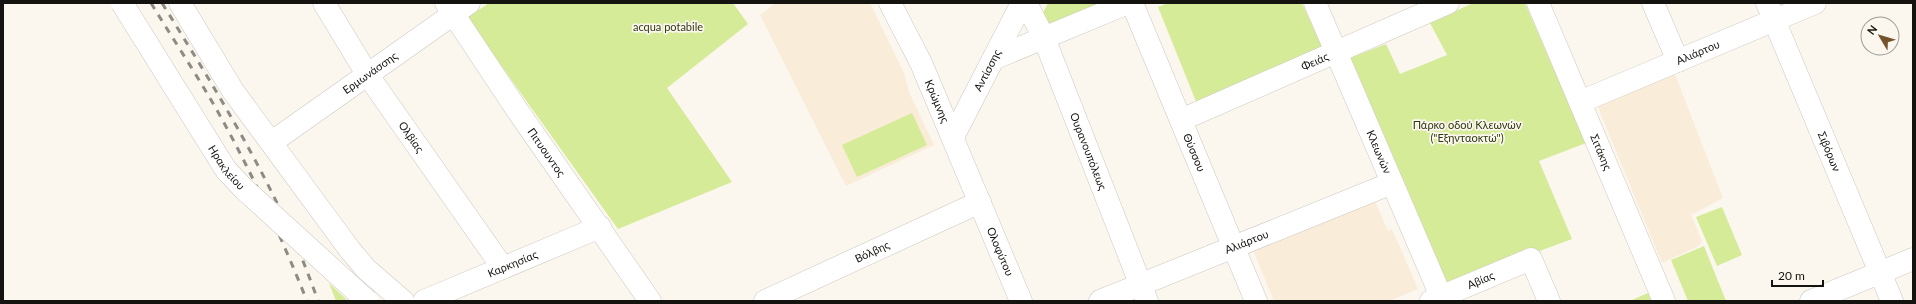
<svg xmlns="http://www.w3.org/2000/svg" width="1916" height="304" viewBox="0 0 1916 304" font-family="Lato,sans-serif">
<rect width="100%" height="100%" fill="#fbf7ee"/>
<!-- education -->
<path fill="#f9ecd8" d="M775 3H870L904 73 909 92 934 145 846 186 760 15Z
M1674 72 1723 198 1691 215 1702 241 1699 246 1662 263 1597 105Z
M1374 199 1388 231 1392 229 1418 289 1389 301H1274L1253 250Z"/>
<!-- green -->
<path fill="#d5eb98" d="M489 3H733L748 24 667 88 732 182 618 229 467 18Z
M1048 3H1100L1048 25 1043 13Z
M1168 3H1302L1323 49 1197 104 1158 7Z
M1473 3H1525L1586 143 1539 161 1572 239 1448 285 1350 58 1386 44 1400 74 1447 55 1430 23Z
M912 113 927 145 857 177 842 145Z
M1722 207 1742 255 1717 266 1696 217Z
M1704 246 1726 301H1688L1671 260Z
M329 283 348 301H336Z
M1648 293 1651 301H1630Z"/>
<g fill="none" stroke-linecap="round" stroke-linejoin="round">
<defs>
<g id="minor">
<path d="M180 3 233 91 350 250 366 269 403 301"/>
<path id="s1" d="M324 3 367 74 503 268"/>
<path id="s2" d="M446 3 517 110 650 301"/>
<path id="s3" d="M890 3 921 63 1021 301"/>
<path id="s4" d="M1026 3 1044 38 1147 301"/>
<path id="s5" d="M1132 3 1256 301"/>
<path id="s6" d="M1315 3 1443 301"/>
<path id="s7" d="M1538 3 1664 301"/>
<path d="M1653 3 1678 61"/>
<path id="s8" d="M1767 3 1892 301"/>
<path d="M993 59 1128 3"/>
<path id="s9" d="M1580 102 1815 3"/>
<path id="s10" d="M1181 120 1448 3"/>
<path id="s11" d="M953 137 1022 3"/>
<path id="s12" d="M272 142 469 3"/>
<path id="s13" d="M424 301 600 227"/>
<path id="s14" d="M765 301 980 202"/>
<path id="s15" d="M1100 301 1392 183"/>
<path id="s16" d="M1431 301 1531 259 1549 301"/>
<path d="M1811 301 1913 259"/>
</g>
</defs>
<!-- minor casing -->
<use href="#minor" stroke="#ccc8c0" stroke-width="23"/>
<!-- minor -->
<use href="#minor" stroke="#fff" stroke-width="22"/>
<!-- rail -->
<path stroke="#8e8b85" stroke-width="3" stroke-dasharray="7 7" stroke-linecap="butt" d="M151 3C173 39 197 75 218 112 252 173 281 236 307 301
M162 3C221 98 281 194 318 301"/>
<defs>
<g id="major-bridge">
<path id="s17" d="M122 3 226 170 244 189 367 301"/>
</g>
</defs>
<!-- major-bridge casing -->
<use href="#major-bridge" stroke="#ccc8c0" stroke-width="23" stroke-linecap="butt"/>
<!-- major-bridge -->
<use href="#major-bridge" stroke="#fff" stroke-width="22"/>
</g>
<g text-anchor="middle" stroke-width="3.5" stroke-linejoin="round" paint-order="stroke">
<!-- park labels -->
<g font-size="11" fill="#2f390f" stroke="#fbf7ee">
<text x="668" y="31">acqua potabile</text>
<text x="1467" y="129">Πάρκο οδού Κλεωνών<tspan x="1467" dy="13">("Εξηνταοκτώ")</tspan></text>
</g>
<!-- street labels -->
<g font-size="11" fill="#151310" stroke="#fbf7ee">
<text dy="4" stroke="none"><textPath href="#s9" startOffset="128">Αλιάρτου</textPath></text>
<text dy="4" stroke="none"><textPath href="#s10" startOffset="146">Φειάς</textPath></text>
<text dy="4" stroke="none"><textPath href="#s11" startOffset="75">Αντίσσης</textPath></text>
<text dy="4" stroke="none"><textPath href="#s12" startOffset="120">Ερμωνάσσης</textPath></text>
<text dy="4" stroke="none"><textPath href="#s3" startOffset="109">Κρώμνης</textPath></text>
<text dy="4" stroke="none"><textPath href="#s1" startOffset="160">Ολβίας</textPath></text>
<text dy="4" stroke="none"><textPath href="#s4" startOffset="161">Ουρανουπόλεως</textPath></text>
<text dy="4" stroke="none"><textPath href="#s5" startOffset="162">Θύσσου</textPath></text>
<text dy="4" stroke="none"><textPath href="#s6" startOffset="162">Κλεωνών</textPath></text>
<text dy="4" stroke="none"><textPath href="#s7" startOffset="162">Σιτάκης</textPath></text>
<text dy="4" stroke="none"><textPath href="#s8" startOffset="161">Σιβόρων</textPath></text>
<text dy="4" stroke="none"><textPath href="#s2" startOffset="180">Πιτυουντος</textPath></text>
<text dy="4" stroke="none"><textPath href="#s17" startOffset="195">Ηρακλείου</textPath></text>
<text dy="4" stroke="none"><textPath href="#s15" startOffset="158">Αλιάρτου</textPath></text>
<text dy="4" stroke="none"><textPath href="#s14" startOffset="118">Βόλβης</textPath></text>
<text dy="4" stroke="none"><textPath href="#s3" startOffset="272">Ολοφύτου</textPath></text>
<text dy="4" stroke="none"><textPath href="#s13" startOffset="96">Καρκησίας</textPath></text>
<text dy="4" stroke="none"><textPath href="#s16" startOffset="54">Αβίας</textPath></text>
</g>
</g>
<!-- border -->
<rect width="1916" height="304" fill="none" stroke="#151310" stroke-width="8"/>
<!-- north arrow -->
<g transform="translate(1880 36) rotate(308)"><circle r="19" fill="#fbf7ee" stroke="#9f9c95"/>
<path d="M0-3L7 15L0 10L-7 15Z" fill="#75542b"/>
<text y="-6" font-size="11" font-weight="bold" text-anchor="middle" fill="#151310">N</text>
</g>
<!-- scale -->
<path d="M1772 280v6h51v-6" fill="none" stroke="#151310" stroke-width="2"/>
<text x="1778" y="280" font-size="12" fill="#151310" stroke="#fbf7ee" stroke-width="3" paint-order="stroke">20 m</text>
</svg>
